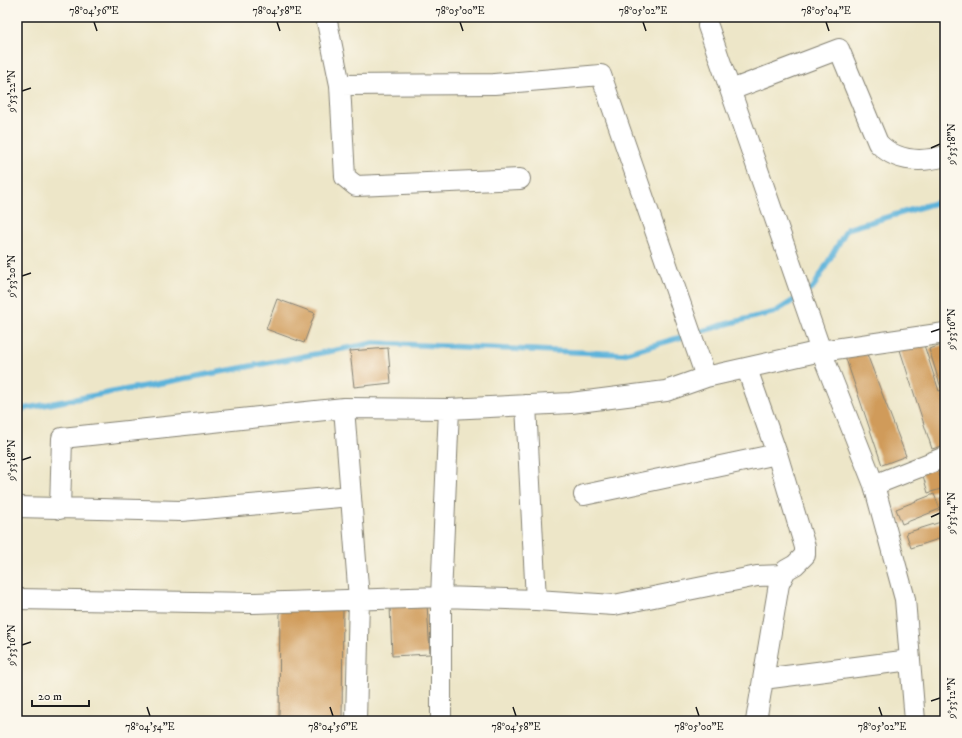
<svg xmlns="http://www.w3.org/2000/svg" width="962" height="738" viewBox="0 0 962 738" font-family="'IM FELL DW Pica',serif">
<rect width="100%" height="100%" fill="#fbf7ec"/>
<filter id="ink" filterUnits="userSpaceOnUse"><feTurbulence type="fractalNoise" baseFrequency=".025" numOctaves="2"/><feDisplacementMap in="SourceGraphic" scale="8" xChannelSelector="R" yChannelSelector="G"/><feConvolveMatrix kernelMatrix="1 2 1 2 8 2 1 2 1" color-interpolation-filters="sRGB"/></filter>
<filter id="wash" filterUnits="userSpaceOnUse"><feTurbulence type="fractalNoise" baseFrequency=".012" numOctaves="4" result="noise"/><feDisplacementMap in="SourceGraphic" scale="16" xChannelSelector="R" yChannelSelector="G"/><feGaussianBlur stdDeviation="0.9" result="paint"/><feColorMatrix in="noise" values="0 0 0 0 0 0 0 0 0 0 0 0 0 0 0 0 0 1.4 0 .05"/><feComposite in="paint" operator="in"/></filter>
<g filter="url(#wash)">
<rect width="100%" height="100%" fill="#ede6c8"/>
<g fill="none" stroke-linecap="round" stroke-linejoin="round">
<!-- stream -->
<path stroke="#5db3da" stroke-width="5.5" d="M17 410 374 343 623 354 730 323 775 312 813 288 847 229 945 200"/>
</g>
<g id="blocks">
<!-- building -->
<path fill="#d09b5a" d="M277 299 315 313 304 343 266 329Z
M923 342 939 391 942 390 945 399V445L932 449 900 350Z
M945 344V387L941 388 929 349Z
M388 348 391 383 354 387 350 351Z
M865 349 906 456 882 465 845 356Z
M937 468 944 488 928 493 922 472Z
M934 494 940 509 902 524 896 509Z
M945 496V511L940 498Z
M944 521 945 537 911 548 906 533Z
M427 604 430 654 392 656 390 606Z
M280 606H343L342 721H279Z"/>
</g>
</g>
<g filter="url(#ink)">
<use href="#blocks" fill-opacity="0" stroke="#848172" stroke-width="1"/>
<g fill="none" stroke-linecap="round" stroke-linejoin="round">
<defs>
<path id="minor" d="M326 17 340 85 345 177 356 186 520 179
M708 26 821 351 874 485 905 599 915 721
M340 85 494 84 601 75 706 377
M731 90 839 49 878 143C896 162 920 163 945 156
M747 369 777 454 805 547V555L795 565 786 570 779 584 756 721
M344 408 359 599 356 721
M874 485 945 457
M584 495 777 454
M17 507 181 511 351 496
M60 509 62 438 344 408 449 409 571 403 666 391 706 377 821 351 945 333
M17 599 253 603 441 597 536 600 526 405
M536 600 614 605 757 576 783 575
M763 679 910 660
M441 721V597L449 409"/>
</defs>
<!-- minor casing -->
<use href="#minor" stroke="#848172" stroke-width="22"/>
<!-- minor -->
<use href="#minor" stroke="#fff" stroke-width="20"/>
</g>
</g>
<!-- ticks -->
<path fill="none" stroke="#1c1c1c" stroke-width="1.5" d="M94 22 97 31M277 22 280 31M460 22 463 31M643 22 646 31M826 22 829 31M22 91 31 88M931 148 940 144M22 276 31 273M931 332 940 329M22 460 31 457M931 517 940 513M22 645 31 642M931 701 940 698M147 707 150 716M330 707 333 716M513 707 516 716M696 707 699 716M879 707 882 716"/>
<!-- margin -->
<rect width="962" height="738" fill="none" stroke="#fbf7ec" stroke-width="44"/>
<!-- scale -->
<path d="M32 700v6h57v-6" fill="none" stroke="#1c1c1c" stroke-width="2"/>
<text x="38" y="700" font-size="12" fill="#1c1c1c" stroke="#fbf7ec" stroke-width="3" paint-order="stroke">20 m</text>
<rect x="22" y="22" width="918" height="694" fill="none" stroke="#1c1c1c" stroke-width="1.5"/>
<g font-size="10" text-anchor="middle" fill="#1c1c1c">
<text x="94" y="14">78°04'56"E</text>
<text x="277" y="14">78°04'58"E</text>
<text x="460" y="14">78°05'00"E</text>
<text x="643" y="14">78°05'02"E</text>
<text x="826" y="14">78°05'04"E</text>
<text transform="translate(11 91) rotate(-90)" y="4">9°53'22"N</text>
<text transform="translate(951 144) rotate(-90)" y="4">9°53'18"N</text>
<text transform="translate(11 276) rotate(-90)" y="4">9°53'20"N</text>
<text transform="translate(951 329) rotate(-90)" y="4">9°53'16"N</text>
<text transform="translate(11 460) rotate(-90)" y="4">9°53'18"N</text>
<text transform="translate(951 513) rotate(-90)" y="4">9°53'14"N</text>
<text transform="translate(11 645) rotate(-90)" y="4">9°53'16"N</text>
<text transform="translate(951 698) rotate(-90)" y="4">9°53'12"N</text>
<text x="150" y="730">78°04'54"E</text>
<text x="333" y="730">78°04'56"E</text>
<text x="516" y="730">78°04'58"E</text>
<text x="699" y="730">78°05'00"E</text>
<text x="882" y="730">78°05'02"E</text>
</g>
</svg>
